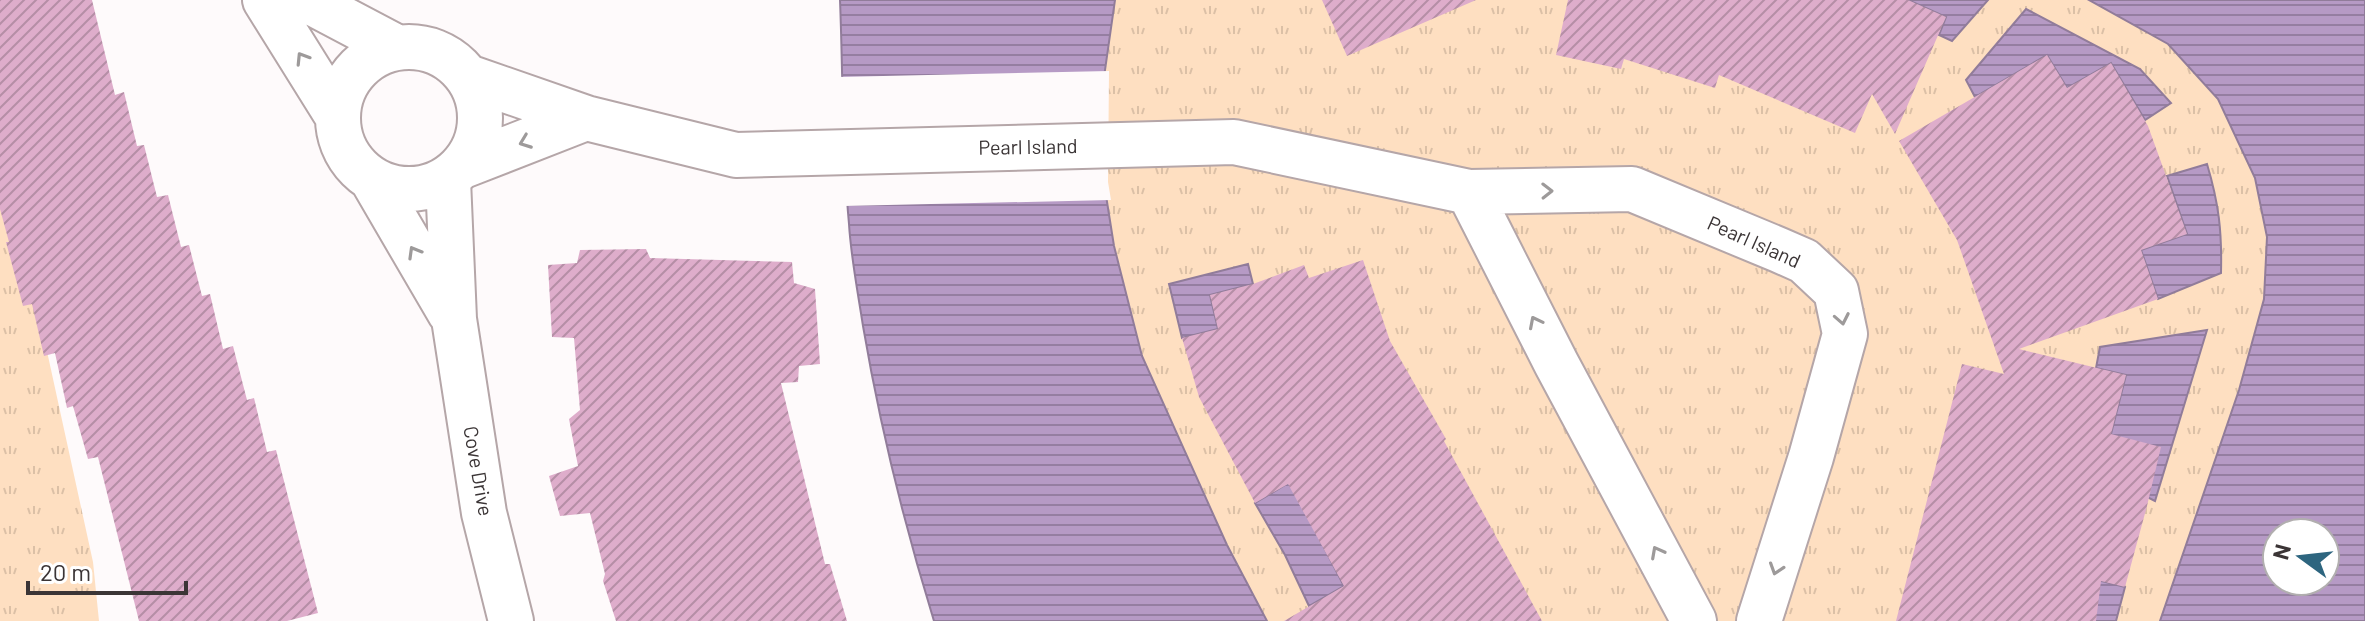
<svg xmlns="http://www.w3.org/2000/svg" width="2365" height="621" viewBox="0 0 2365 621" font-family="Barlow,sans-serif">
<defs>
<pattern id="grass-tufts" width="24" height="20" patternUnits="userSpaceOnUse" patternTransform="scale(2)"><rect width="24" height="20" fill="#fedfc1"/><path d="M3 7l-1-3M5 7V3M7 7l1-3M15 17l-1-3M17 17v-4M19 17l1-3" fill="none" stroke="#dbc0a6"/></pattern>
<pattern id="water-rules" width="6" height="5" patternUnits="userSpaceOnUse" patternTransform="scale(2)"><rect width="6" height="5" fill="#b69ac5"/><path d="M0 2.5h6" fill="none" stroke="#957ea1"/></pattern>
<pattern id="building-hatch" width="6" height="6" patternUnits="userSpaceOnUse" patternTransform="scale(2)"><rect width="6" height="6" fill="#deadcb"/><path d="M-1 1l2-2M0 6l6-6M5 7l2-2" fill="none" stroke="#b58ea6"/></pattern>
</defs>
<rect width="100%" height="100%" fill="#fefafb"/>
<!-- grass -->
<path fill="url(#grass-tufts)" d="M1115 0H2089L2168 44 2218 99 2255 178 2267 237 2264 299 2239 390 2160 621H1267L1227 545 1142 356 1114 246 1104 183 1103 84Z
M0 136 93 562 99 621H0Z"/>
<!-- water -->
<path fill="url(#water-rules)" stroke="#917c9a" stroke-width="2" fill-rule="evenodd" d="M840 0H1115L1103 84 1104 183 1114 246 1142 356 1227 545 1267 621H934C904 524 880 426 863 326 858 293 851 258 849 224 842 150 843 75 840 0Z
M1908 0H1988L1952 41 1939 35 1946 17Z
M2089 0H2365V621H2160L2239 390 2264 299 2267 237 2255 178 2218 99 2168 44ZM2277 533H2325V581H2277Z
M2026 9 2140 69 2171 103 2145 120 2111 63 2067 88 2047 55 1975 97 1966 80Z
M2207 164C2219 204 2222 232 2221 273L2158 299 2141 250 2187 234 2167 176Z
M1248 264 1253 284 1210 295 1218 329 1182 338 1169 284Z
M2207 330 2155 501 2149 498 2111 434 2126 375 2096 368 2100 347Z
M1290 482 1344 586 1309 606 1285 555 1255 503Z
M2071 573 2125 587 2116 621H2036Z"/>
<!-- pier -->
<path fill="#fefafb" d="M1109 71 1108 182 1111 200 844 206 838 77Z"/>
<!-- building -->
<path fill="url(#building-hatch)" d="M0 0H92L115 95 124 92 137 146 144 145 157 197 168 195 181 247 189 245 202 296 210 294 223 349 233 346 247 400 254 398 267 452 276 450 318 613 287 621H139L98 457 88 459 73 406 67 408 55 353 44 356 32 304 23 306 6 242H9L0 209Z
M1322 0H1476L1347 56Z
M1568 0H1908L1946 17 1895 134 1872 94 1855 133 1719 75 1715 88 1624 59 1621 69 1556 55Z
M2047 55 2067 88 2111 63 2148 126 2187 234 2141 250 2158 299 2019 349 2126 375 2111 434 2161 447 2147 506 2125 587 2101 581 2096 621H1896L1962 364 2004 374 1957 240 1899 141Z
M646 249 650 258 792 262 794 283 815 289 820 364 799 366 798 382 781 383 825 564H830L847 621H616L603 581 605 574 590 513 560 516 549 476 578 466 569 419 580 410 574 338 552 337 548 265 577 263 580 250Z
M1363 260 1390 341 1446 439 1444 441 1542 621H1284L1344 586 1288 484 1255 503 1199 397 1182 338 1218 329 1210 295 1253 284 1304 265 1309 278Z"/>
<g fill="none" stroke-linecap="round" stroke-linejoin="round">
<defs>
<path id="street" d="M265 0 338 117
M307 0 396 47
M338 118a71 71 0 1 1 142 0a71 71 0 1 1-142 0Z
M468 77 586 118 736 155 1234 142 1469 192 1632 189 1779 250 1804 261 1836 291 1845 334 1811 457 1759 621
M463 166 586 118
M448 180 454 319 484 513 511 621
M373 181 450 313
M1469 192 1556 363 1694 621"/>
</defs>
<!-- street casing -->
<use href="#street" stroke="#b5a6a8" stroke-width="48"/>
<!-- street -->
<use href="#street" stroke="#fff" stroke-width="44"/>
</g>
<!-- one-way arrows -->
<defs><path id="oneway-chevron" d="M-2-3.5L2.5 0L-2 3.5" fill="none" stroke-width="1.6" stroke-linecap="round" stroke-linejoin="round" transform="scale(2)"/></defs>
<g stroke="#9d9a9a">
<use href="#oneway-chevron" transform="translate(302 58) rotate(-122)"/>
<use href="#oneway-chevron" transform="translate(525 142) rotate(159)"/>
<use href="#oneway-chevron" transform="translate(1547 191) rotate(-1)"/>
<use href="#oneway-chevron" transform="translate(414 252) rotate(-120)"/>
<use href="#oneway-chevron" transform="translate(1842 319) rotate(79)"/>
<use href="#oneway-chevron" transform="translate(1535 322) rotate(-117)"/>
<use href="#oneway-chevron" transform="translate(1657 552) rotate(-118)"/>
<use href="#oneway-chevron" transform="translate(1776 569) rotate(108)"/>
</g>
<g text-anchor="middle" stroke-width="7" stroke-linejoin="round" paint-order="stroke">
<!-- street labels -->
<g font-size="20" fill="#3b3536" stroke="#fff">
<text transform="translate(1028 147) rotate(-1)" y="7">Pearl Island</text>
<text transform="translate(1754 242) rotate(24)" y="7">Pearl Island</text>
<text transform="translate(478 471) rotate(80)" y="7">Cove Drive</text>
</g>
</g>
<!-- north arrow -->
<g transform="translate(2301 557) rotate(285)"><circle r="38" fill="#ffffff" stroke="#b1aeaf" stroke-width="2"/>
<path d="M0-6L14 30L0 20L-14 30Z" fill="#2d657f"/>
<text y="-12" font-size="22" font-weight="bold" text-anchor="middle" fill="#3b3536">N</text>
</g>
<!-- scale -->
<path d="M28 581v12h158v-12" fill="none" stroke="#3b3536" stroke-width="4"/>
<text x="40" y="581" font-size="24" fill="#3b3536" stroke="#ffffff" stroke-width="6" paint-order="stroke">20 m</text>
</svg>
